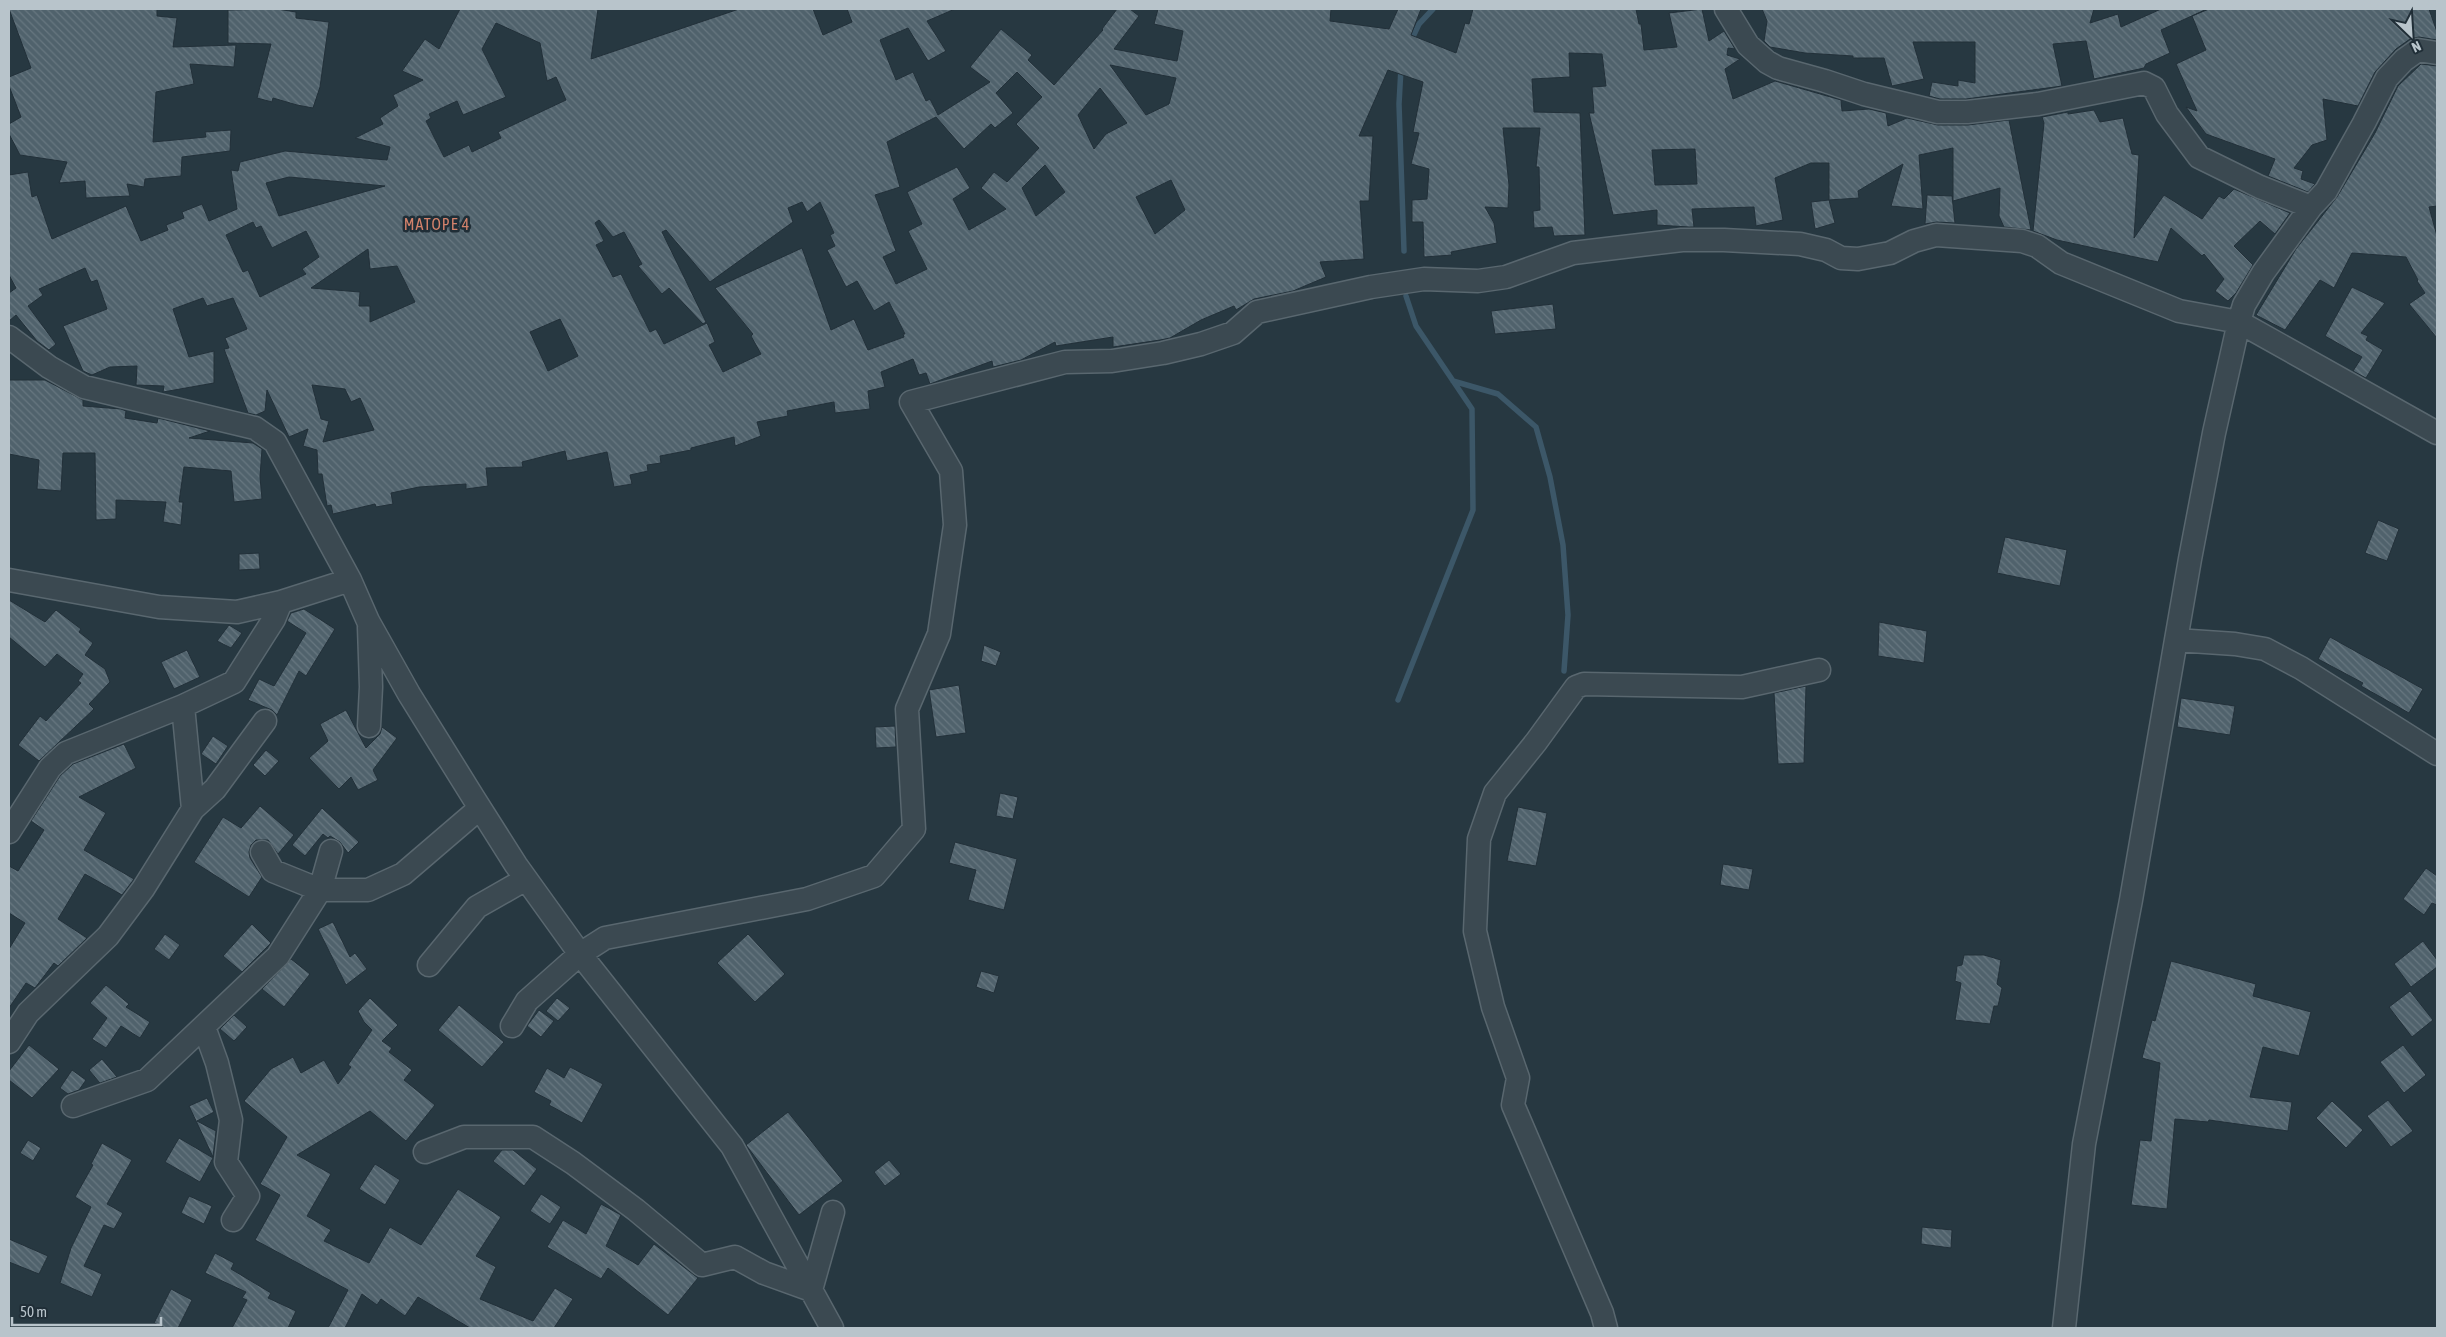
<svg xmlns="http://www.w3.org/2000/svg" width="2446" height="1337" viewBox="0 0 2446 1337" font-family="'Asap Condensed',sans-serif">
<defs>
<pattern id="building-back-hatch" width="6" height="6" patternUnits="userSpaceOnUse" patternTransform="scale(1.25)"><rect width="6" height="6" fill="#50626c"/><path d="M-1 5l2 2M0 0l6 6M5-1l2 2" fill="none" stroke="#677780"/></pattern>
</defs>
<rect width="100%" height="100%" fill="#273841"/>
<g fill="none" stroke-linecap="round" stroke-linejoin="round">
<!-- stream -->
<path stroke="#3c5768" stroke-width="5.5" d="M1411 41 1419 24 1433 9
M1401 68 1399 104 1404 251
M1453 381 1498 394 1536 427 1550 477 1563 545 1568 615 1564 671
M1398 700 1473 510 1472 409 1416 326 1406 296"/>
</g>
<!-- building -->
<path fill="url(#building-back-hatch)" stroke="#223039" fill-rule="evenodd" d="M9 9H157V16L177 18 173 47 236 45 234 67 190 64 194 84 156 92 153 142 206 137 205 132 231 130 230 151 182 157 181 176 145 179 144 187 127 184 130 196 86 198 85 181 59 183 67 162 20 155 9 134V124L21 117 9 86V77L31 68Z
M277 9 296 12V18L329 22 320 87 313 108 297 105 273 98 272 102 257 98 271 44 228 43V10Z
M460 9H598L591 59 739 9H813L823 35 852 22 847 9H955L927 21 946 51 928 61 908 28 880 40 896 80 913 72 926 101 930 99 938 115 990 82 970 67 1001 29 1032 55 1028 60 1054 85 1103 30 1102 29 1117 9H1130L1139 16 1114 49 1177 61 1183 31 1154 24 1158 9H1331L1330 21 1389 29 1398 9H1421L1411 35 1456 53 1465 23 1469 24 1473 9H1636L1639 24H1641L1644 50 1677 47 1669 13 1702 9 1709 41 1724 31 1735 49 1728 48 1727 55 1740 59 1725 69 1733 99 1775 81 1841 100 1842 111 1869 109 1886 113 1888 126 1907 118 1938 125H1968L2009 120 2031 230 2004 227 1999 216 2000 188 1953 201V148L1919 155 1923 209 1891 206 1903 164 1858 191 1859 198 1829 200V163H1811L1775 178 1783 220 1756 226 1754 207 1692 209 1694 227H1689L1657 225V210L1613 215 1589 113H1594L1592 87 1606 86 1602 54 1569 53 1570 77 1532 79 1534 112 1580 113 1585 235 1554 236 1552 227 1534 228 1533 211 1540 210 1539 167H1536L1540 128H1503L1509 185 1508 208 1485 207 1494 223 1497 243 1451 252 1452 255 1424 257 1423 222H1412V200L1427 199 1429 169 1411 164 1419 133 1413 132 1423 82 1388 70 1359 136H1373L1369 201H1360L1364 259 1320 262 1326 277 1293 291 1254 299 1236 310 1234 306 1201 320 1170 338 1160 340 1113 347V337L1056 346 1055 342 1021 360 993 367 992 361 930 384 926 373 919 375 913 359 881 372 885 387 868 391 870 409 835 413 834 402 787 411 788 416 757 422 761 436 735 446 734 437 691 448V450L660 456 661 463 647 465 648 471 630 475 632 484 614 487 607 452 567 461 565 451 522 462 523 467 486 468 488 486 466 489V484L419 487 391 493 393 504 376 507 375 504 333 514 331 505 327 506 322 474H318L317 450 303 446 308 429 289 437 267 390 265 411 256 415 248 413 224 349 229 348 225 338 247 329 233 298 207 306 203 298 173 309 189 357 214 351V383L163 392 164 386 136 385 137 366 110 367 92 375 83 371 63 326 107 309 97 280 91 282 85 268 39 289 43 295 28 306 56 344 49 350 37 341 16 315 9 321V293L16 288 9 275V175L28 172 32 197 37 195 52 239 126 206 141 241 168 230 166 225 184 218 182 212 202 204 209 221 237 209 231 170 238 171 240 162 285 151 387 160 390 147 355 138 383 124 380 118 398 106 393 95 423 80 402 71 425 39 439 49ZM496 23 540 43 547 81 556 77 566 100 498 132 501 138 472 152 469 145 444 157 426 121 431 118 429 114 457 101 463 115 506 97 482 49ZM1110 65 1176 78 1169 104 1146 115ZM1017 72 1042 97 1016 124 1039 148 1007 182 994 172 981 188 1006 209 969 230 953 199 970 188 957 167 907 192 922 224 908 231 927 269 896 284 883 257 896 251 875 195 900 187 887 142 936 117 964 149 991 124 995 128 1013 113 996 93ZM1100 88 1127 123 1106 134 1094 149 1078 115ZM1695 149 1697 184 1655 185 1652 150ZM1045 165 1065 192 1036 216 1022 188ZM289 177 385 186 279 216 266 183ZM1171 180 1185 210 1155 234 1136 197ZM802 202 807 212 820 202 834 233 830 235 835 246 827 250 846 287 857 281 874 311 889 302 905 334H903L904 337 868 350 854 319 831 330 802 248 715 288 753 334 751 336 761 354 723 372 709 345 715 342 707 323 664 344 656 329 650 332 621 274 613 277 596 245 604 241 595 223 599 220 613 237 624 232 642 264 638 266 662 294 669 288 703 324 706 322 662 232 666 230 710 282 793 222 788 208ZM253 222 256 228 261 226 272 248 306 231 319 257 302 269 306 274 260 297 248 270 243 272 226 235ZM368 249 370 269 397 266 415 302 370 322V306H359L360 292 311 288ZM560 319 578 356 548 371 530 332ZM312 385 345 389 351 402 360 398 374 430 323 442 329 421 321 419Z
M1762 9H2094L2090 23 2118 14 2121 27 2161 9H2207L2161 30 2170 53 2146 64 2144 68 2094 79 2086 41 2053 44 2062 86 1966 99H1940L1929 96 1932 82 1958 86V80L1975 83V42H1913L1924 79 1892 86 1884 58H1853V56L1805 53 1770 47 1764 41 1767 21Z
M2209 9H2429L2437 32V40L2419 37 2410 39 2396 49 2375 72 2358 106 2323 99 2327 140 2312 145 2294 168 2303 171 2301 179 2315 184 2308 192 2268 176 2275 159 2206 134 2186 107 2197 111 2176 64 2206 50 2192 16Z
M2421 64 2437 66V206L2429 207 2437 236V338L2409 304 2425 293 2417 281 2418 280 2406 257 2352 253 2334 288 2320 280 2285 330 2256 315 2296 249 2337 197 2375 133 2398 86Z
M2094 110 2100 122 2123 118 2132 154 2139 155 2134 238 2164 195 2202 219 2219 196 2224 199 2234 189 2290 213 2275 234 2260 221 2234 246 2253 265 2236 293 2228 301 2215 291 2224 279 2204 254 2202 256 2171 228 2158 262 2057 240 2033 231 2044 123 2042 117 2068 112V114Z
M1927 195 1952 196 1955 223 1937 222 1925 224Z
M1829 200 1835 223 1815 229 1811 202Z
M2352 287 2385 303 2361 333 2368 336 2366 340 2383 350 2366 378 2353 371 2362 357 2325 336Z
M1553 304 1556 329 1495 334 1491 311Z
M9 380H45L83 400V406L121 409 126 411 125 418 157 423 158 418 210 431 189 438 253 443 262 449 260 477 262 499 234 502 231 471 184 467 179 502H183L181 525 163 522 166 502 116 500V519L96 520 95 453H63L61 491 37 489 39 460 9 454Z
M2378 520 2399 529 2387 561 2365 553Z
M2005 537 2067 550 2060 586 1997 573Z
M259 553 260 569 239 570V554Z
M9 600 45 622 56 610 81 629 79 632 93 643 85 655 105 669 110 682 89 704 94 709 39 761 18 745 40 716 46 721 81 683 78 681 83 674 57 654 45 667 9 637Z
M304 609 335 629 306 676 299 671 277 715 272 710 248 700 259 679 274 686 306 633 287 621 291 613Z
M1879 622 1927 631 1924 663 1878 656Z
M229 625 242 633 231 648 217 641Z
M2330 637 2423 689 2409 713 2361 686 2363 683 2318 659Z
M984 645 1001 652 996 666 981 661Z
M187 650 200 677 174 689 161 662Z
M959 685 966 733 936 737 929 690Z
M1806 686 1804 763 1778 764 1774 693Z
M2181 698 2235 706 2230 735 2177 727Z
M346 710 366 748 380 734 382 727 397 738 373 770 378 780 358 790 351 777 339 789 309 758 328 741 320 724Z
M895 726 896 747 876 748 875 727Z
M213 736 228 746 216 764 201 754Z
M124 744 136 768 79 797 106 813 84 850 134 879 122 895 85 874 58 919 87 938 58 966 54 963 35 988 26 983 9 1008V949L25 923 9 913V866L18 871 44 830 31 821 60 776 73 764Z
M266 750 279 761 265 776 253 765Z
M1000 793 1018 797 1013 819 996 816Z
M260 806 294 835 278 854 268 840H256L251 845 249 852 250 858 262 877 249 897 194 862 223 817 241 828Z
M1518 807 1547 813 1536 866 1507 861Z
M322 808 359 842 348 853 340 842 330 836 328 838 323 834 305 856 292 845Z
M955 842 1017 859 1004 910 968 900 976 870 949 863Z
M1723 864 1753 869 1749 890 1720 885Z
M2426 868 2437 876V905L2432 903 2424 915 2403 899Z
M333 922 350 957 355 953 367 969 346 985 318 929Z
M252 924 271 943 242 972 223 956Z
M165 934 180 945 169 960 154 949Z
M748 934 785 974 755 1002 717 963Z
M2423 941 2437 960V967L2411 987 2394 964Z
M1964 955H1984L2001 960 1997 984 2002 988 1998 1006H1994L1990 1024 1955 1020 1961 983 1955 981 1957 966 1962 965Z
M291 959 310 974 284 1007 262 989Z
M2171 961 2256 984 2253 996 2311 1012 2299 1056 2263 1047 2250 1097 2292 1102 2288 1131 2209 1120 2208 1122 2175 1119 2167 1209 2131 1205 2140 1140 2151 1141 2160 1063 2142 1058 2152 1020 2155 1021Z
M981 971 999 976 994 993 976 987Z
M106 985 129 1004 126 1007 150 1022 140 1038 121 1026 106 1048 92 1039 107 1018 90 1003Z
M2410 991 2433 1020 2412 1037 2389 1007Z
M370 998 398 1025 382 1041 392 1048 389 1052 412 1070 404 1080 435 1105 406 1141 370 1111 297 1155 331 1174 307 1216 331 1230 324 1241 369 1263 390 1227 421 1245 458 1189 501 1217 476 1256 496 1267 480 1299 533 1321 555 1288 573 1299 554 1328H470L418 1297 405 1316 381 1299 377 1305 362 1294 345 1328H328L348 1290 255 1240 280 1195 260 1184 287 1137 244 1101 271 1069 293 1057 301 1073 324 1060 338 1084 351 1067 348 1065 372 1030 364 1022 358 1011Z
M557 998 570 1008 558 1021 546 1011Z
M459 1005 504 1042 482 1067 438 1030Z
M539 1010 554 1021 541 1037 527 1026Z
M234 1015 247 1027 234 1041 220 1029Z
M29 1045 59 1069 32 1098 9 1080V1071Z
M2403 1045 2426 1075 2404 1093 2380 1062Z
M102 1059 117 1077 100 1083 89 1070Z
M570 1067 603 1084 582 1123 549 1105 551 1101 534 1092 547 1068 564 1078Z
M72 1070 86 1080 79 1090 68 1094 60 1088Z
M207 1098 214 1112 197 1121 216 1131 213 1157 189 1106Z
M2388 1100 2413 1131 2391 1147 2367 1116Z
M2332 1101 2363 1130 2346 1148 2316 1118Z
M788 1112 843 1181 799 1215 746 1145Z
M179 1138 213 1158 200 1182 165 1162Z
M28 1140 41 1148 33 1161 20 1153Z
M102 1143 132 1160 107 1204 123 1213 114 1229 104 1225 84 1266 102 1274 92 1297 60 1283 71 1248 91 1207 75 1197 93 1165 91 1164Z
M502 1150H513L537 1169 524 1186 493 1161Z
M889 1160 901 1174 885 1186 874 1172Z
M375 1164 400 1180 385 1205 359 1189Z
M541 1194 561 1207 550 1224 530 1211Z
M189 1196 212 1206 204 1224 181 1213Z
M601 1204 621 1215 606 1246 638 1265 654 1244 698 1278 668 1315 608 1268 601 1279 547 1247 563 1220 586 1234Z
M1922 1227 1952 1230 1951 1248 1921 1244Z
M9 1239 48 1256 39 1274 9 1262Z
M215 1253 234 1263 231 1269 271 1293 268 1298 296 1311 288 1328H232L247 1300 242 1298 246 1292 205 1273Z
M171 1289 192 1300 178 1328H165L154 1323Z"/>
<g fill="none" stroke-linecap="round" stroke-linejoin="round">
<defs>
<path id="minor" d="M1726 9 1748 45 1767 62 1778 68 1825 81 1864 94 1938 112H1967L2038 104 2144 83 2154 88 2167 114 2199 157 2260 187 2311 207
M9 337 49 367 84 387 255 428 275 442 350 580 368 621 409 694 473 797 516 865 580 954 732 1146 832 1328
M9 580 159 607 237 612 281 602 350 580
M369 627 371 687 369 726
M2176 640 2235 644 2265 649 2301 668 2437 754
M193 809 215 789 265 721
M9 832 50 768 66 753 183 706 234 682 274 619 281 602
M262 852 273 871 320 890 331 851
M429 965 477 907 526 879
M512 1026 527 1001 580 954 605 938 807 899 874 876 914 829 907 709 939 634 955 525 951 471 911 402 1065 362 1112 361 1163 353 1201 344 1233 333 1257 312 1371 287 1424 279 1478 281 1506 277 1573 253 1682 240H1724L1800 244 1826 250 1841 258 1858 259 1890 253 1914 241 1936 235 2022 241 2037 246 2061 263 2179 311 2239 322 2437 433
M204 1027 217 1063 231 1120 226 1162 248 1196 233 1220
M9 1042 28 1013 108 936 143 889 193 809 183 706
M73 1106 147 1080 278 956 320 890H368L403 874 480 808
M425 1152 464 1137H533L573 1163 636 1210 702 1265 735 1257 764 1273 811 1290 833 1212
M1606 1328 1602 1313 1513 1105 1518 1078 1493 1007 1475 931 1479 839 1495 793 1536 742 1576 687 1584 684 1742 687 1819 670
M2064 1328 2084 1144 2131 900 2190 559 2214 433 2239 322 2244 305 2263 273 2311 207 2326 191 2364 123 2387 78 2404 60 2418 50 2437 53"/>
</defs>
<!-- minor casing -->
<use href="#minor" stroke="#59676f" stroke-width="25"/>
<!-- minor -->
<use href="#minor" stroke="#3b4951" stroke-width="22"/>
</g>
<g text-anchor="middle" stroke-width="5" stroke-linejoin="round" paint-order="stroke">
<!-- quarter labels -->
<g font-size="16" letter-spacing="1" fill="#d3826b" stroke="#202e37">
<text x="437" y="230">MATOPE 4</text>
</g>
</g>
<!-- border -->
<rect width="2446" height="1337" fill="none" stroke="#b8c4cb" stroke-width="20"/>
<!-- north arrow -->
<g transform="translate(2411 35) rotate(155)" stroke="#202e37" stroke-width="4" paint-order="stroke">
<path d="M0-4L9 19L0 12L-9 19Z" fill="#b8c4cb"/>
<text y="-8" font-size="14" font-weight="bold" text-anchor="middle" fill="#b8c4cb">N</text>
</g>
<!-- scale -->
<path d="M12 1317v8h149v-8" fill="none" stroke="#b8c4cb" stroke-width="2.5"/>
<text x="20" y="1317" font-size="15" fill="#b8c4cb" stroke="#202e37" stroke-width="4" paint-order="stroke">50 m</text>
</svg>
